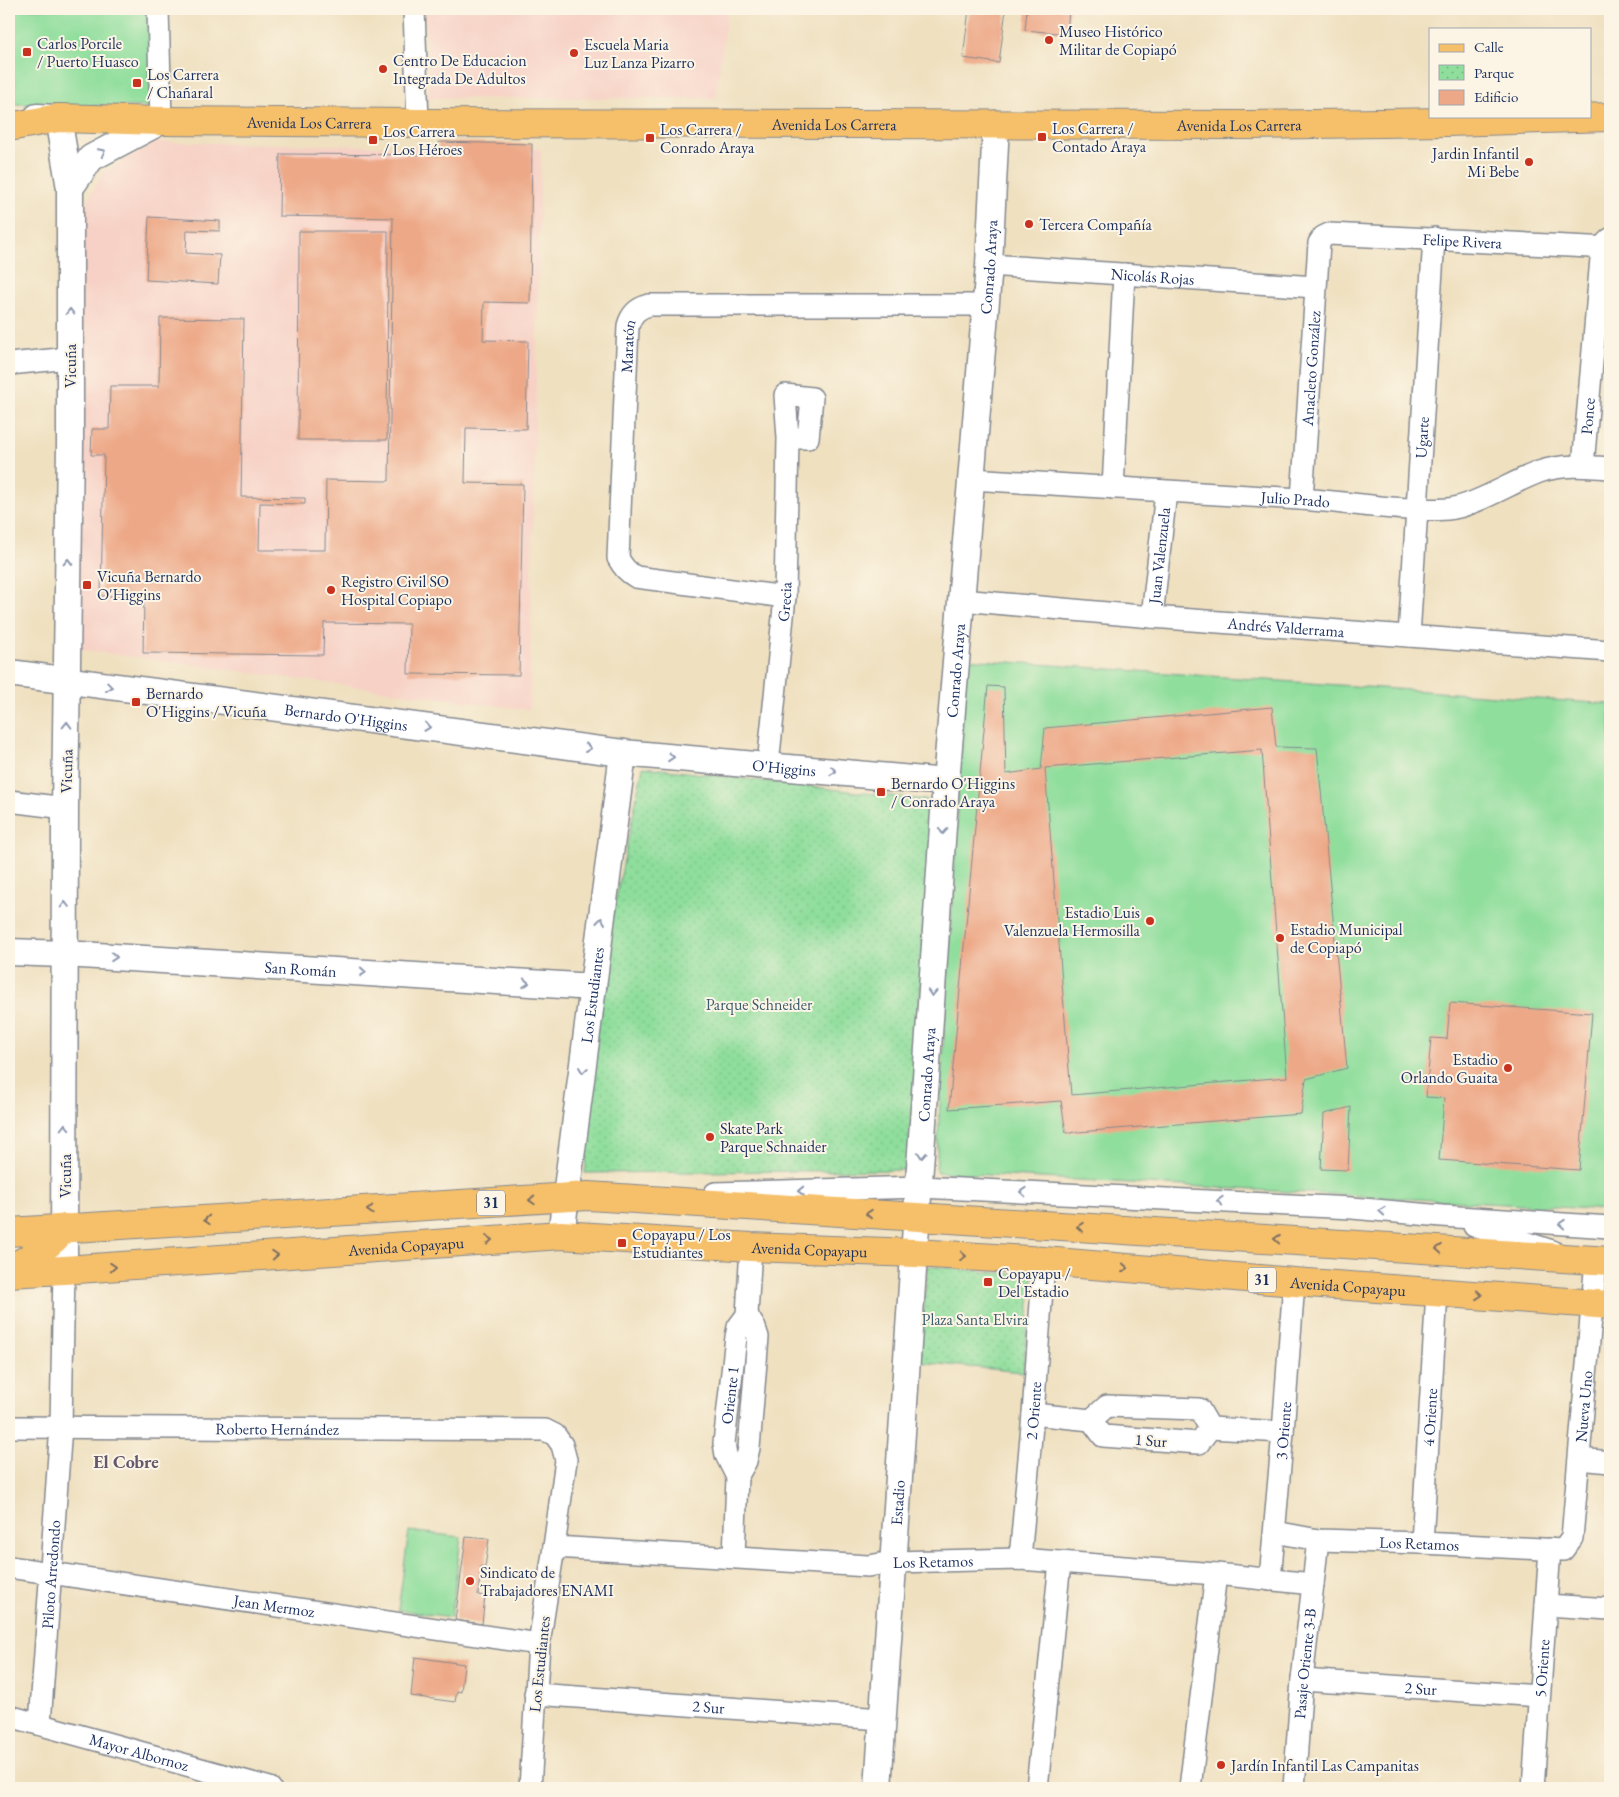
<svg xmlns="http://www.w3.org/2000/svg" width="1619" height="1797" viewBox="0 0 1619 1797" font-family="'EB Garamond',serif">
<defs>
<pattern id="park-dots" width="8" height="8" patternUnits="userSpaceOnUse" patternTransform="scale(1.25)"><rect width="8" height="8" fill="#8fde9c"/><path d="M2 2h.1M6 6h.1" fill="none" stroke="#7bbf89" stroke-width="1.8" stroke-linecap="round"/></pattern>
</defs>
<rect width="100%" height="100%" fill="#fcf5e5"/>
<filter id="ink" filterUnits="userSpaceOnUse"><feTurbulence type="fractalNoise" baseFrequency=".02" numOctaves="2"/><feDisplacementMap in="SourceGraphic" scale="10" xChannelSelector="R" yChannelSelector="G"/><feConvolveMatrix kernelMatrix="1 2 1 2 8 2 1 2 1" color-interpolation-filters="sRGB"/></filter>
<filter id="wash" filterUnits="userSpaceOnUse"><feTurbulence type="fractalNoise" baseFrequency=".0096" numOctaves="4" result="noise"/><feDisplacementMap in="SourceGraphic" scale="20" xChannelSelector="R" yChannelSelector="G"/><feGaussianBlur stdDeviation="1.12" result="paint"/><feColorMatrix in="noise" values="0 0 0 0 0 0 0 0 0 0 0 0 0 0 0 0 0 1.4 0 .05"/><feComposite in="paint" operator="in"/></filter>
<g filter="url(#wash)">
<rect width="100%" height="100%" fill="#efe0c0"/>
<!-- built -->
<path fill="#f7d1c6" d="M425 9H727L716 98H429Z
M157 142 541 149 529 710 75 649 83 208 104 172Z"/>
<!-- grass -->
<path fill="#8fde9c" stroke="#55867d" d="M14 9H151L154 107 9 104Z
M966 659 1610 704V1210L936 1172Z
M409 1531 461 1537 451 1617 398 1610Z"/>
<!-- park -->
<path fill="url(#park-dots)" stroke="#55867d" d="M643 767 934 801 908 1170 585 1173 601 971Z
M928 1266 1033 1276 1023 1372 918 1362Z"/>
<g id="blocks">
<!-- building -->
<path fill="#eda887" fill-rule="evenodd" d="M969 9H1006L999 63 963 58Z
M1027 9H1069L1067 34 1025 30Z
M438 142 532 144 530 303 484 302 483 340 528 341 526 429 466 428 465 483 523 484 519 675 408 674 409 624 324 623 323 655 143 653 144 596H101L104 455H91L92 429H109L110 386H159L160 318 244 319 241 497 305 498V504L260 503 259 550H325L326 480 389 481 393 218 279 216 280 154 438 155Z
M149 217 220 221V231L187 230 186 253 220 255 218 284 146 280Z
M299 231H388L387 440H298Z
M988 686 1004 687 1006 774 1041 769 1045 728 1272 707 1276 747 1317 748 1347 1068 1306 1079 1301 1114 1066 1133 1061 1101 949 1109ZM1262 750 1287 1077 1071 1095 1045 768Z
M1450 1003 1592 1013 1579 1170 1439 1160 1444 1098 1426 1097 1431 1038 1447 1039Z
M1351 1107 1348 1170 1321 1169 1324 1114Z
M466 1537 489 1539 485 1567 481 1566 478 1595 485 1596 482 1624 455 1620Z
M415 1657 464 1664 461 1692 457 1691 455 1702 411 1696Z"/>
</g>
</g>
<g filter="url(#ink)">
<use href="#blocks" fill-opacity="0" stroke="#85888f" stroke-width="1"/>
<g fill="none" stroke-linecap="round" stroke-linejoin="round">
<defs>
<g id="minor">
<path d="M158 9 161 121"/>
<path d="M414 9 418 123"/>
<path id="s1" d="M989 265 1315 287"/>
<path d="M9 364 70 358"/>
<path id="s2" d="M1583 466 1602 247 1610 239"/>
<path id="s3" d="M971 479C1081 486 1191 492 1300 499 1349 502 1399 512 1448 509 1473 507 1514 481 1539 472 1562 464 1586 466 1610 468"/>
<path d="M1113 488 1124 274"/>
<path id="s4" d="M1302 499 1319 243 1323 237 1329 234 1610 248"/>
<path id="s5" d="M785 597 636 577C627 572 623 567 618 558L628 326C631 314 638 308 649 305H986"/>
<path id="s6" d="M961 600 1152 617 1610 651"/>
<path id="s7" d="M1152 617 1166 492"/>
<path id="s8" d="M1409 636 1434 238"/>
<path id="s9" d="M768 765 785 597 788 438 785 395 812 398 808 438H788"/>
<path d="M9 801 65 808"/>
<path d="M715 1193 920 1187 1352 1208 1442 1216 1610 1227"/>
<path d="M1474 1226 1552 1251"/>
<path d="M1107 1406 1199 1409 1210 1428 1199 1443 1103 1436 1091 1420Z"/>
<path d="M1033 1414 1091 1420"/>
<path id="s10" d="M9 1427 545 1430 555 1435 562 1445 566 1460 554 1547 539 1644 530 1788"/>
<path d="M1210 1428 1283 1432"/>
<path d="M1580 1459 1610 1462"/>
<path id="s11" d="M737 1477 726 1455 724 1443 736 1337 738 1327 747 1315 751 1247"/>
<path id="s12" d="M1275 1532 1318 1540 1422 1543 1563 1550 1572 1538 1596 1260"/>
<path id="s13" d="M1422 1543 1437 1292"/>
<path id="s14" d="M554 1547 868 1566 893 1562 1020 1559 1216 1574 1313 1584"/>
<path d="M734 1557 737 1477 746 1461 749 1448 758 1337 755 1328 747 1315"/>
<path id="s15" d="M1020 1559 1033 1414 1044 1261"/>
<path id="s16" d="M9 1567 539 1644"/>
<path id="s17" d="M1270 1580 1283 1432 1294 1282"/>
<path d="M1546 1605 1610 1609"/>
<path id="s18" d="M1302 1680 1539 1696"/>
<path id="s19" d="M535 1694 882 1719"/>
<path id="s20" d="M9 1716 270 1788"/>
<path id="s21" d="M40 1724 61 1426 64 1270"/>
<path d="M1037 1788 1060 1562"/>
<path d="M1190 1788 1216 1574"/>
<path id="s22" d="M1294 1788 1302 1680 1318 1540"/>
<path id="s23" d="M1533 1788 1550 1549"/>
</g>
<g id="tertiary">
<path d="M37 117 58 118 70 188V445L65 808 64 1270"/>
<path d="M70 188 91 158 161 121"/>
<path id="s24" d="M9 673 623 753 946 782"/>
<path id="s25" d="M9 952 65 954 593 987"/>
<path id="s26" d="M561 1235 623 753"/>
<path id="s27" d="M878 1788 946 782 989 265 996 124"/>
</g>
<g id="primary">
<path id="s28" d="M9 127 58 118 161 121 418 123 1250 125 1447 122 1610 117"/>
</g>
<g id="trunk">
<path d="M9 1232 588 1196 1610 1261"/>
<path d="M9 1269C31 1259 49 1246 65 1228"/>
<path id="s29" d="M9 1273 64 1270 561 1235 751 1247 915 1253 1044 1261 1294 1282 1610 1305"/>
</g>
</defs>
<!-- minor casing -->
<use href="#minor" stroke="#85888f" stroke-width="24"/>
<!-- tertiary casing -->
<use href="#tertiary" stroke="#85888f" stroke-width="29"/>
<!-- primary casing -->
<use href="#primary" stroke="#85888f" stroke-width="30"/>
<!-- trunk casing -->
<use href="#trunk" stroke="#85888f" stroke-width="30"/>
<!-- minor -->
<use href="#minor" stroke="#fff" stroke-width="21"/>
<!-- tertiary -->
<use href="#tertiary" stroke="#fff" stroke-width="26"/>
<!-- primary -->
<use href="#primary" stroke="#f6c06b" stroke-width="28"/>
<!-- trunk -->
<use href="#trunk" stroke="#f6c06b" stroke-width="28"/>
</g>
<!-- one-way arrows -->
<defs><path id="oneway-chevron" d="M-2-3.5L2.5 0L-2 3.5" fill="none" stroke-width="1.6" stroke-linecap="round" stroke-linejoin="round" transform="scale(1.25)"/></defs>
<g stroke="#8d97ae">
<use href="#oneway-chevron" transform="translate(102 152) rotate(-27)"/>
<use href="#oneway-chevron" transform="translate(70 312) rotate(-90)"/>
<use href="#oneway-chevron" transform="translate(68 562) rotate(-89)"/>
<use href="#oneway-chevron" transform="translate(109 687) rotate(7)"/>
<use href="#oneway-chevron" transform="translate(67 725) rotate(-89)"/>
<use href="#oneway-chevron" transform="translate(427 727) rotate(7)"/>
<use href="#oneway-chevron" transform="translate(588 748) rotate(7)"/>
<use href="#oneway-chevron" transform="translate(671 757) rotate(5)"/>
<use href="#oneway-chevron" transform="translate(833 771) rotate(6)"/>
<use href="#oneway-chevron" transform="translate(943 831) rotate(94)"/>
<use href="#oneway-chevron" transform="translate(65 905) rotate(-90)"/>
<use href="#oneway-chevron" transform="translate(601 921) rotate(-83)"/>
<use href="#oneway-chevron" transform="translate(114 957) rotate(4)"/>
<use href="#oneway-chevron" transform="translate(363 972) rotate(4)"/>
<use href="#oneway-chevron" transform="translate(526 983) rotate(4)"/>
<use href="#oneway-chevron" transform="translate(932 993) rotate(94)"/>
<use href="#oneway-chevron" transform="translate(583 1070) rotate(97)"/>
<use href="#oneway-chevron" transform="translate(65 1127) rotate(-90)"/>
<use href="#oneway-chevron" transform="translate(922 1155) rotate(94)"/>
<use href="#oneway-chevron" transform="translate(801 1191) rotate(178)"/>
<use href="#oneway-chevron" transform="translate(1023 1192) rotate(-177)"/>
<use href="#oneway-chevron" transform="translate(1220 1201) rotate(-177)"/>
<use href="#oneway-chevron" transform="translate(1382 1211) rotate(-175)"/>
<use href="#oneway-chevron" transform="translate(1562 1224) rotate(-176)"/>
</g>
<g stroke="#7e7064">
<use href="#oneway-chevron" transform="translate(532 1200) rotate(177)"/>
<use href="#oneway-chevron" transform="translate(370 1210) rotate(177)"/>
<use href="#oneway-chevron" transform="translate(869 1214) rotate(-176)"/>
<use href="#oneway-chevron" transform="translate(207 1220) rotate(177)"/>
<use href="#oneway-chevron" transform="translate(1080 1227) rotate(-176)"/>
<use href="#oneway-chevron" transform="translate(1277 1239) rotate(-176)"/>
<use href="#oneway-chevron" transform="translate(489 1240) rotate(-4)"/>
<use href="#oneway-chevron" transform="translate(1439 1249) rotate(-176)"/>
<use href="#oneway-chevron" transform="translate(275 1255) rotate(-4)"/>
<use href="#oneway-chevron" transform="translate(963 1256) rotate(4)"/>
<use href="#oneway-chevron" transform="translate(113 1267) rotate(-4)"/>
<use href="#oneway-chevron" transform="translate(1125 1268) rotate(5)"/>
<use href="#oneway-chevron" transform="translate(1479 1295) rotate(5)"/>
</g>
</g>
<!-- markers -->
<g fill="#c8321e" stroke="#fcf5e5" stroke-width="2">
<circle cx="1049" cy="40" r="5"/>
<rect x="22" y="47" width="10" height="10" rx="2.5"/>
<circle cx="574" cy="53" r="5"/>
<circle cx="383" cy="69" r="5"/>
<rect x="132" y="78" width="10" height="10" rx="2.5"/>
<rect x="1037" y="132" width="10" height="10" rx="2.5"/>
<rect x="645" y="133" width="10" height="10" rx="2.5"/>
<rect x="368" y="135" width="10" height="10" rx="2.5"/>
<circle cx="1529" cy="162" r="5"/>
<circle cx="1029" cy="224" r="5"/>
<rect x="82" y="580" width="10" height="10" rx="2.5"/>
<circle cx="331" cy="590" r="5"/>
<rect x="131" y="697" width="10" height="10" rx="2.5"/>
<rect x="876" y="787" width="10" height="10" rx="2.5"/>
<circle cx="1150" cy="921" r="5"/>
<circle cx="1280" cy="938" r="5"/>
<circle cx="1508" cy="1068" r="5"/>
<circle cx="710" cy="1137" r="5"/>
<rect x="617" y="1238" width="10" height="10" rx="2.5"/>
<rect x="983" y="1277" width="10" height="10" rx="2.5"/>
<circle cx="470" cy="1581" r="5"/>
<circle cx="1221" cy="1765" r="5"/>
</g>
<g text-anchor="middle" stroke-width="4" stroke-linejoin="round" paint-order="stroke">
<!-- shield labels -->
<g fill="#fcf5e5" stroke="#5e6a86" stroke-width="1">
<rect x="477" y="1190.5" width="28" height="25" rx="4"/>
<rect x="1248" y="1267.5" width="28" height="25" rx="4"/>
</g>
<g font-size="15" font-weight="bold" fill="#1b2f5e">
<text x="491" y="1208">31</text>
<text x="1262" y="1285">31</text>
</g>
<!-- poi labels -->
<g font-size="16" fill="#1b2f5e" stroke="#fcf5e5" text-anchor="start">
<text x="1059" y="37">Museo Histórico<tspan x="1059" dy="18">Militar de Copiapó</tspan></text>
<text x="37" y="49">Carlos Porcile<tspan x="37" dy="18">/ Puerto Huasco</tspan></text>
<text x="584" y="50">Escuela Maria<tspan x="584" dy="18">Luz Lanza Pizarro</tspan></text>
<text x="393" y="66">Centro De Educacion<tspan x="393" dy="18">Integrada De Adultos</tspan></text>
<text x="147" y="80">Los Carrera<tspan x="147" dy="18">/ Chañaral</tspan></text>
<text x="1052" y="134">Los Carrera /<tspan x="1052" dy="18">Contado Araya</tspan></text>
<text x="660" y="135">Los Carrera /<tspan x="660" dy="18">Conrado Araya</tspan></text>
<text x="383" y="137">Los Carrera<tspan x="383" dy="18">/ Los Héroes</tspan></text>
<text x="1519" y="159" text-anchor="end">Jardin Infantil<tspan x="1519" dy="18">Mi Bebe</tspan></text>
<text x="1039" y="230">Tercera Compañía</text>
<text x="97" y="582">Vicuña Bernardo<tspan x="97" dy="18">O'Higgins</tspan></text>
<text x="341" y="587">Registro Civil SO<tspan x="341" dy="18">Hospital Copiapo</tspan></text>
<text x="146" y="699">Bernardo<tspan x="146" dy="18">O'Higgins / Vicuña</tspan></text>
<text x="891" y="789">Bernardo O'Higgins<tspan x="891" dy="18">/ Conrado Araya</tspan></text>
<text x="1140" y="918" text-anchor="end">Estadio Luis<tspan x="1140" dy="18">Valenzuela Hermosilla</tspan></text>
<text x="1290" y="935">Estadio Municipal<tspan x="1290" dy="18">de Copiapó</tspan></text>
<text x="1498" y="1065" text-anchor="end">Estadio<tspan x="1498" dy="18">Orlando Guaita</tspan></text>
<text x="720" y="1134">Skate Park<tspan x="720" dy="18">Parque Schnaider</tspan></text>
<text x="632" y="1240">Copayapu / Los<tspan x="632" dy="18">Estudiantes</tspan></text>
<text x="998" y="1279">Copayapu /<tspan x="998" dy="18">Del Estadio</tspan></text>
<text x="480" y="1578">Sindicato de<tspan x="480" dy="18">Trabajadores ENAMI</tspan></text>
<text x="1231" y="1771">Jardín Infantil Las Campanitas</text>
</g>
<!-- street labels -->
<g font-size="16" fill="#1b2f5e" stroke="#fcf5e5">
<text dy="6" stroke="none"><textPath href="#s28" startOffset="301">Avenida Los Carrera</textPath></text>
<text dy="6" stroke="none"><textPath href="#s28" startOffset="826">Avenida Los Carrera</textPath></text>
<text dy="6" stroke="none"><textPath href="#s28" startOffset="1231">Avenida Los Carrera</textPath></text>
<text dy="6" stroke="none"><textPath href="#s4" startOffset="404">Felipe Rivera</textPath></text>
<text dy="6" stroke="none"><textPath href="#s27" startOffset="1525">Conrado Araya</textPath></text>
<text dy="6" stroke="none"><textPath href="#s1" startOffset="164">Nicolás Rojas</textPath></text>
<text dy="6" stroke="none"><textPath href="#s5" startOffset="389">Maratón</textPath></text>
<text transform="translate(70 366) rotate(-90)" y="6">Vicuña</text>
<text dy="6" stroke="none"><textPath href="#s4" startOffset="131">Anacleto González</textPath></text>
<text dy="6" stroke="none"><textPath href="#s2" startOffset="50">Ponce</textPath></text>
<text dy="6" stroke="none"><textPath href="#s8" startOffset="199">Ugarte</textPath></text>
<text dy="6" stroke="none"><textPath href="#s3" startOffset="325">Julio Prado</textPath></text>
<text dy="6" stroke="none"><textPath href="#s7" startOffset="62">Juan Valenzuela</textPath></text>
<text dy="6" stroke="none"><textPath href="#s9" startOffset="164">Grecia</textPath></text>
<text dy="6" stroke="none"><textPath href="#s6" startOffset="326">Andrés Valderrama</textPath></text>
<text dy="6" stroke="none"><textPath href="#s27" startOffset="1120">Conrado Araya</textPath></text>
<text dy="6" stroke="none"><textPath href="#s24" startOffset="340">Bernardo O'Higgins</textPath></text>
<text dy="6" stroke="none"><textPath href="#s24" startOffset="781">O'Higgins</textPath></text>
<text transform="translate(66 771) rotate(-89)" y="6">Vicuña</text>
<text dy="6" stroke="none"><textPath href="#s25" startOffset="292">San Román</textPath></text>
<text dy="6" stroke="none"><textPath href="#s26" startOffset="242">Los Estudiantes</textPath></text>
<text dy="6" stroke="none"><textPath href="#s27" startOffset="715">Conrado Araya</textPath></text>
<text transform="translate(65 1176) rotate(-90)" y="6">Vicuña</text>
<text dy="6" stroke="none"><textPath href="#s29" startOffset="398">Avenida Copayapu</textPath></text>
<text dy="6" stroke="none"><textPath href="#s29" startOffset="802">Avenida Copayapu</textPath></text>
<text dy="6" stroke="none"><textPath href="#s29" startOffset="1342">Avenida Copayapu</textPath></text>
<text dy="6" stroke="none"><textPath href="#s11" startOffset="85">Oriente 1</textPath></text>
<text dy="6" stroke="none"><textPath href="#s12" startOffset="436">Nueva Uno</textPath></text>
<text dy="6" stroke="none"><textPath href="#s15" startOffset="149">2 Oriente</textPath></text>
<text dy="6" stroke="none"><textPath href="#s13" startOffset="126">4 Oriente</textPath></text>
<text dy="6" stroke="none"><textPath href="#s10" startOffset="268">Roberto Hernández</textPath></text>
<text dy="6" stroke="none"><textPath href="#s17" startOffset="150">3 Oriente</textPath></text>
<text transform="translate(1151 1440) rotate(4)" y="6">1 Sur</text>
<text dy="6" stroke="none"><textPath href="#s27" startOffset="286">Estadio</textPath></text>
<text dy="6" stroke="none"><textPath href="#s12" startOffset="145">Los Retamos</textPath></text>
<text dy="6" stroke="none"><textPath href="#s14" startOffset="380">Los Retamos</textPath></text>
<text dy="6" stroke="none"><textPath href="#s21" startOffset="150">Piloto Arredondo</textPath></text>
<text dy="6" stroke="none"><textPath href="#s16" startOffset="268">Jean Mermoz</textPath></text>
<text transform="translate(539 1664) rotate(-84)" y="6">Los Estudiantes</text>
<text dy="6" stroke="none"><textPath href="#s22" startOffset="125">Pasaje Oriente 3-B</textPath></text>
<text dy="6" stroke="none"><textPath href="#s23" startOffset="120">5 Oriente</textPath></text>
<text dy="6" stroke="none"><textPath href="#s18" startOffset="119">2 Sur</textPath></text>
<text dy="6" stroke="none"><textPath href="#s19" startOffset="174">2 Sur</textPath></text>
<text dy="6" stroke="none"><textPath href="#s20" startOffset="135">Mayor Albornoz</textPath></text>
</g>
<!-- park labels -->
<g font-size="16" fill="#385b6e" stroke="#fcf5e5">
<text x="759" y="1010">Parque Schneider</text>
<text x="975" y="1325">Plaza Santa Elvira</text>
</g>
<!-- neighbourhood labels -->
<g font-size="18" font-weight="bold" fill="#64596c" stroke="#fcf5e5">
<text x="126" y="1468">El Cobre</text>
</g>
</g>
<!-- margin -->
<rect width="1619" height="1797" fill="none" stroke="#fcf5e5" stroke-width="30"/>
<!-- legend -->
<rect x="1429" y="28" width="162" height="90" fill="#fcf5e5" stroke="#a2a6af"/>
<rect x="1439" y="44" width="25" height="8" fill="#f6c06b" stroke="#a2a6af"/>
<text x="1474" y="52" font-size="15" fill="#1b2f5e">Calle</text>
<rect x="1439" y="65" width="25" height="15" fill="url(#park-dots)" stroke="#a2a6af"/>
<text x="1474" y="78" font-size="15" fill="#1b2f5e">Parque</text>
<rect x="1439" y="90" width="25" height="15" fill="#eda887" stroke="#a2a6af"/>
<text x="1474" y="102" font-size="15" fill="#1b2f5e">Edificio</text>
</svg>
